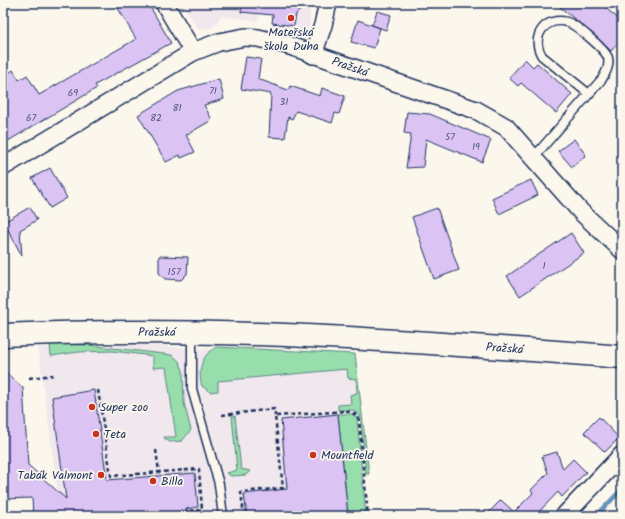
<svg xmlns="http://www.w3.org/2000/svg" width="625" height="519" viewBox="0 0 625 519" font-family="Kalam,sans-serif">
<rect width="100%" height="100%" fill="#fbf7ec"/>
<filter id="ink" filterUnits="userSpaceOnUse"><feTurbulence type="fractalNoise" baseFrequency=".025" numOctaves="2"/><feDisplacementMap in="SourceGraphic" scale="8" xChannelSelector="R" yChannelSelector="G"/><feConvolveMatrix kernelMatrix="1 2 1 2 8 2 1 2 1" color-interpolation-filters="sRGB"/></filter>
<g filter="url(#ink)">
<!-- built -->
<path fill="#f1e8ee" d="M181 3H310V25L307 30 303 31 271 28 273 15 259 13 258 21 220 16 217 23 212 28 204 29 197 27Z
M141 345 356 357 362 412 338 414 348 516H61L38 347Z"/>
<!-- green -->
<path fill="#98deac" stroke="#5a8685" d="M50 344 88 345 172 355 179 361 183 370 184 403 191 430 182 441 170 442 165 439 164 437H176L166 367 153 368V356L112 351 79 352 51 356Z
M216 347 355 354 369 474H366L360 416 353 410H338V405L351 404 350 395 357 393 356 379 348 378 347 369 218 381V391L210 392 202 386C197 370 202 355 216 347Z
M338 414H352L357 418 366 516H348Z
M232 416H235L241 469 250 471 246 475 231 476 227 473 237 470Z"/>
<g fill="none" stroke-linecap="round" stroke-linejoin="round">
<!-- stream -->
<path stroke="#6493b9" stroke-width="4.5" d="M596 516 622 489"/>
</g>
<!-- building -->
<path fill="#dbc4f4" stroke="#1b2f5e" d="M115 3H148L171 43 95 85 97 88 3 144V77L13 70 19 80 27 75 39 95 136 39Z
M242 3H308L296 14 294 26 272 23 273 15 241 12Z
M555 3H600L622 22V39L611 51 593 34Z
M377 11 391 15 386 30 372 25Z
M358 20 380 28 374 48 351 42Z
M246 57 261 59 258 79 288 90 290 86 320 96 322 88 345 96 339 114 335 113 332 123 296 111 292 119 288 117 285 138 269 137 271 94 241 89Z
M525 59 533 67 537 63 572 94 556 113 521 83 518 86 509 78Z
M219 79 224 99 204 105 212 120 186 135 195 152 181 158 180 155 166 162 138 115 178 91Z
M407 112 430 114 491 140 482 162 426 139 423 167 406 168 411 134 404 133Z
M574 139 586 155 572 167 558 151Z
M50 168 67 198 50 208 32 178Z
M531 180 538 195 499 214 492 198Z
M30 207 37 220 20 230 22 256 4 222Z
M437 208 459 270 434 279 412 217Z
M571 233 584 253 520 296 507 276Z
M159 256 188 257 187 274 181 280 165 279 159 273Z
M3 370 23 388 28 465 66 499 52 397 94 390 107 480 195 473 198 507 186 509 187 516H33L32 498 3 499Z
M338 414 348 516H247L244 494 287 489 281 420Z
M599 417 619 438 605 452 584 432Z
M557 452 563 469 573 459 586 472 562 497 558 492 535 516H485L501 500 514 512 533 493 531 490 548 473 542 456Z"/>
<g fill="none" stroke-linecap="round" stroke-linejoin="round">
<defs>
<path id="lane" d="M534 157 602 79C606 73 610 66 608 58 606 50 575 24 567 22 545 16 530 37 542 56L589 94
M192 333V389L219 484 223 516"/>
<g id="street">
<path d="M164 3 193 52"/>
<path d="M313 55 323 25 328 3"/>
<path id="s1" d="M3 167 193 52 219 42 245 37 258 38 287 45 476 110 506 127 581 212 622 250"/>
<path d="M564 516 622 455"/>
</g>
<g id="primary">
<path id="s2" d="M3 335C209 325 416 341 622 357"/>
</g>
</defs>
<!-- lane casing -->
<use href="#lane" stroke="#1b2f5e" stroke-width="11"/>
<!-- street casing -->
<use href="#street" stroke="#1b2f5e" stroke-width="20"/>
<!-- primary casing -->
<use href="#primary" stroke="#1b2f5e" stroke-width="25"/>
<!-- path -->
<path stroke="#1b2f5e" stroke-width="2.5" stroke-dasharray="4 3" stroke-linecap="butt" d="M29 378 53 375
M98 390 111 476 199 469 202 510 186 511
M222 415 274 409 275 416
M156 450 159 472
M244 516 241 492 283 488 275 416 347 411 357 415 359 420 368 516"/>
<!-- lane -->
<use href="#lane" stroke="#fbf7ec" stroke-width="8"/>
<!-- street -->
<use href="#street" stroke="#fbf7ec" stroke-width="17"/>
<!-- primary -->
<use href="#primary" stroke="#fbf7ec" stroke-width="22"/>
</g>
</g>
<!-- markers -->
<g fill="#c8321e" stroke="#fbf7ec" stroke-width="1.5">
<circle cx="291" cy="18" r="4"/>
<circle cx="92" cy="407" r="4"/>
<circle cx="96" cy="434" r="4"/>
<circle cx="313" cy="455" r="4"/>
<circle cx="101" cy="475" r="4"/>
<circle cx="153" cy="481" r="4"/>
</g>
<g text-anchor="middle" stroke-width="3.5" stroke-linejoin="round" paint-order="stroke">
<!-- number labels -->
<g font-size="10" fill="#4b5484">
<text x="213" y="94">71</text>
<text x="73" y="96">69</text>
<text x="284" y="105">31</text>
<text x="177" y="111">81</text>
<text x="31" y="121">67</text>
<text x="156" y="121">82</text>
<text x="450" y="140">57</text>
<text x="476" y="150">19</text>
<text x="544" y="269">1</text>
<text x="174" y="275">157</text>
</g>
<!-- poi labels -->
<g font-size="12" fill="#1b2f5e" stroke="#fbf7ec" text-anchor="start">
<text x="291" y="36" text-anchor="middle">Mateřská<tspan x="291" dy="14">škola Duha</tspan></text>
<text x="100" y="411">Super zoo</text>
<text x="104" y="438">Teta</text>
<text x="321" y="459">Mountfield</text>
<text x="93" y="479" text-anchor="end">Tabák Valmont</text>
<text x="161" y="485">Billa</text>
</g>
<!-- street labels -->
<g font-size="12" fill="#1b2f5e" stroke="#fbf7ec">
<text dy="4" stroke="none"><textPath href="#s1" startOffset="386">Pražská</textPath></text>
<text dy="4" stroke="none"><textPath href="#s2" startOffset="154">Pražská</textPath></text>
<text dy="4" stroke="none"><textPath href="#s2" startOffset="502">Pražská</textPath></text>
</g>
</g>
<!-- margin -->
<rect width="625" height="519" fill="none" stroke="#fbf7ec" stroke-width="16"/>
<rect x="8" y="8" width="609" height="503" fill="none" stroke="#1b2f5e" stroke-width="1.5" filter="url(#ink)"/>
</svg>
